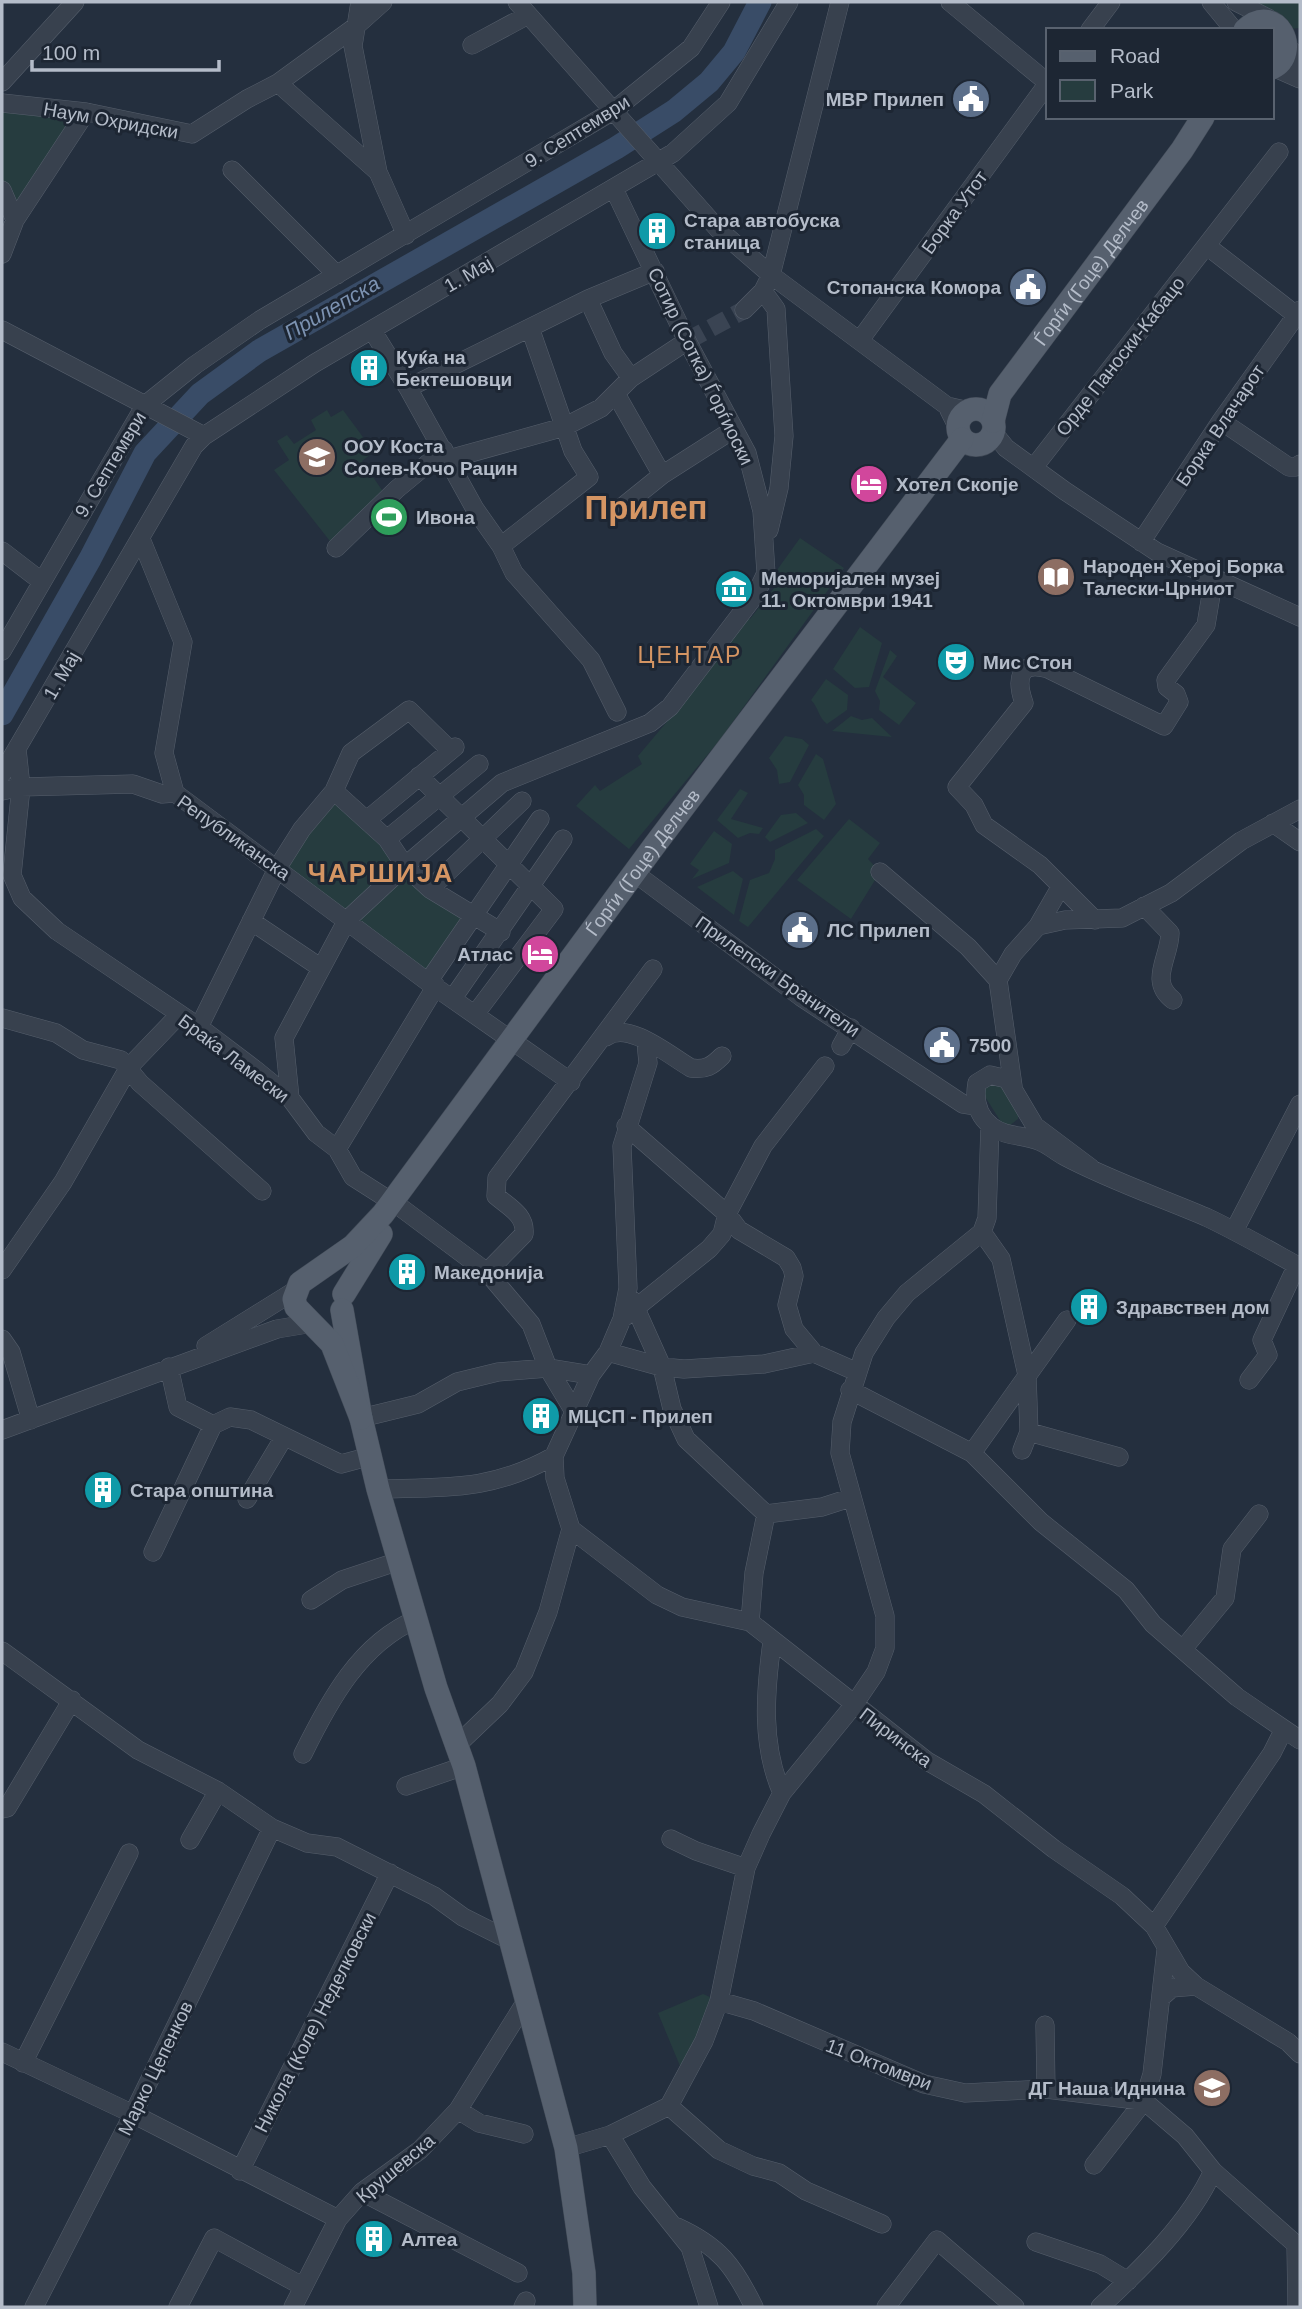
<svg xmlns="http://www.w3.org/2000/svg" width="1302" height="2309" viewBox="0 0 1302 2309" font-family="Arial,sans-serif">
<rect width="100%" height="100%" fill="#242f3e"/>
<!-- green -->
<path fill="#263c3f" d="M1236 2H1300V28L1289 29Z
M2 103 86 112 15 220 2 190Z
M327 410 331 417 343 410 374 452 362 461 384 493 333 545 274 470 289 460 277 441 287 435 294 444 316 430 311 420Z
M800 538 844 568 719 741 629 849 576 806 595 785 600 791 642 764 638 756 676 711 744 616 750 619 778 583 772 577Z
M860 627 882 643 869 687 855 688 833 669Z
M890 650 897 656 883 677 916 703 899 725 879 710 880 701 875 691Z
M826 679 848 695 847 710 827 724C818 717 819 708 811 700Z
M851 716 862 720 872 718 892 737 832 731Z
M785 736 802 739 809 745 790 782 779 784 777 770 769 758Z
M816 754 823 759 836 804 824 820 804 805V795L798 785Z
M740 789 748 793 731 819 763 828 759 834 750 833 738 838 717 820Z
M334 791 473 917 428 982 278 867Z
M796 813 808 823 770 842 765 837 781 815Z
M849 819 880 843 868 859 880 872 851 919 797 880Z
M816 829 824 836 748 927 739 921 750 880 769 873 775 859V850Z
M714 831 732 844 729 863 692 879 699 870 690 864Z
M733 871 743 879 734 915 697 887Z
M1000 1083 1018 1115V1119L1009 1126 1001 1122 984 1095 986 1087Z
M703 1994 719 2001 685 2078 658 2013Z"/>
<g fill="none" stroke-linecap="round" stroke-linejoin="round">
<!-- river -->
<path stroke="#394c67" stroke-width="23" d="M2 714 90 559 145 453 200 394 259 351 616 148 674 111 709 82 734 52 760 2"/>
<!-- minor-tunnel -->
<path stroke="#3a4453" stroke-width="18" stroke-dasharray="18 9" stroke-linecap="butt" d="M687 341 744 310"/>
<defs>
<path id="minor" d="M360 2 353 46 378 172
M517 2 718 229 771 275 947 406 969 411
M950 2 1048 83
M1211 2 1234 30
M1236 2 1268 18
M1090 30 1111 2
M472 45 528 15
M1292 51 1300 63
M1275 68 1300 79
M2 82 75 2
M278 83 378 172 406 235
M2 103 86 112 192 134 247 99 278 83 355 27 383 2
M232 170 337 275
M2 190 15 220
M1207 246 1296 315
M2 254 15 220 86 112
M763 291 776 309 784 436 779 488 769 530
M588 299 613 353 631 378
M744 310 763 291 771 275 840 2
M2 330 204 436
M372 330 408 388 475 509 501 546 514 573 591 660 617 712
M860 340 1048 83
M408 388 588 299 655 271
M616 394 662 475
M947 406 958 428
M1221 421 1289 467H1296L1300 464
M993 432 1006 448 1065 491 1157 552 1300 617
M449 459 564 427 601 408 631 378 687 341
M1034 467 1279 152
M621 508 662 475 734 429
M141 539 183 642 164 753 175 793
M1141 542 1221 421 1300 310
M501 546 589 477 573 451 530 328
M336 548 397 489 444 450
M2 551 41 581
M2 651 145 405 195 365 260 320 613 111 691 48 721 2
M17 749 21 787 12 875 22 898 57 931 199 1027 257 1071 290 1098 316 1133 337 1149 353 1177 400 1207 487 1272 531 1324 548 1368 575 1413
M2 774 194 446 204 436 315 363 673 153 728 103 789 2
M419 776 554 909 476 1013
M2 791 21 787 133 784 162 794 175 793 428 982 571 1082
M334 791 387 839 405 866 430 889 501 932
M368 819 455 747
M1273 823 1300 842
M387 839 479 764
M880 872 968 947 998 980 1013 1086
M636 874 801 997 963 1104 976 1106
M430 889 522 801
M1144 906 1170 933C1170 957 1148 981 1173 1000
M1095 920 1040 865 984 825 974 805 957 787 1024 703C1016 680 1018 660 1048 669L1164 726 1179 702 1176 694 1167 687 1166 680 1206 625 1214 577
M251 921 321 968
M1038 926 1061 886
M998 980 1013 954 1038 926 1065 920 1122 918 1171 893 1241 841 1300 809
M428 982 540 819
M453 998 563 839
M2 1018 56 1033 83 1050 121 1060 140 1083 262 1191
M199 1027 278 867 302 829 334 791 351 753 409 710 450 750
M606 1037C628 1020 670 1056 691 1068 706 1070 712 1066 722 1056
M841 1046 851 1028
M290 1098 284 1038 347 920 405 866 502 783 650 723 670 707 756 594 766 573 762 511 747 453 687 341 614 189
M626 1126 727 1214 739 1230 786 1258 792 1268 794 1276 787 1305 794 1329 814 1353
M337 1149 436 986
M1091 1168 1035 1126 1007 1079 990 1075 977 1083C974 1100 977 1115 991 1126 1007 1138 1024 1134 1041 1142 1049 1145 1056 1152 1064 1156 1109 1180 1159 1197 1206 1217 1238 1232 1269 1250 1300 1267
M1234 1231 1300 1104
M982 1232 1001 1259 1027 1375 1029 1432 1022 1450
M2 1270 63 1182 129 1067 179 1015
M487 1272 524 1234C526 1215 509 1207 496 1196L497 1178 653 969
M632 1300 662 1367 672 1409 686 1439 766 1514
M622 1319 709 1249 722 1234 727 1214 763 1146 825 1066
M2 1339 11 1352 31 1420
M206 1346 296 1290
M608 1352 662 1367 684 1369 764 1364 814 1353 857 1372
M169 1367 178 1407 213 1425 230 1417 251 1420 341 1464 371 1456
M1249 1380 1268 1355 1262 1340 1297 1265
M850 1390 972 1453 1041 1522 1126 1590 1153 1624 1237 1697 1300 1740
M361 1418 418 1404 457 1382 498 1372 548 1368 591 1375
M2 1430 277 1329 313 1323
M1029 1432 1119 1457
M972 1453 1067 1320
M378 1489C447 1487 492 1491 554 1456
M247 1499 284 1437
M766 1514 822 1507 850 1498
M571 1529 657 1595 682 1607 750 1622 927 1761 984 1794 1054 1849 1122 1896 1154 1926 1181 1972 1196 1986
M153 1552 213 1425
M311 1600 342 1580 399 1561
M750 1622 754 1573 766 1514
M772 1642C765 1694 761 1745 782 1793
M1183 1649 1225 1598 1232 1549 1259 1514
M2 1651 138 1750 218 1791 272 1828 307 1843 337 1847 434 1896 463 1917 513 1942
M457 1745 500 1704 524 1672 548 1612 571 1529 555 1478 554 1456 591 1375 608 1352 622 1319 628 1288 622 1146 648 1063 646 1042
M303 1754C329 1701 360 1643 417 1619
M406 1786 464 1766
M2 1809 7 1808 72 1700
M671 1839 696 1851 746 1868
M190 1840 218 1791
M1154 1926 1272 1753 1283 1731
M1164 1995 1172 1988 1196 1986 1288 2042 1300 2054
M719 2001 754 2011 924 2084 965 2093 1046 2089 1144 2101 1185 2136 1213 2171 1300 2248
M1045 2025 1046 2089
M2 2052 133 2114 338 2219
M23 2063 129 1853
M669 2106 719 2150 753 2166 779 2173 806 2191 882 2224
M458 2110 479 2123 524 2134
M610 2135 642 2187 690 2247 709 2307
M566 2148 610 2135 669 2106 704 2041 719 2001 746 1868 761 1834 782 1793 853 1706 876 1672 885 1648V1616L840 1453 842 1422 864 1353 886 1318 907 1293 982 1232 987 1218 990 1125
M1094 2165 1144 2101 1152 2074 1166 1950
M240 2171 390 1873
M362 2192 518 2273
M677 2227C719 2246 734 2266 754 2307
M1036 2242 1100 2264 1128 2281
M1296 2246 1297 2307
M34 2307 133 2114 272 1828
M178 2307 214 2238 302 2286
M293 2307 338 2219 362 2192 420 2150 458 2110 528 1998
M523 2307 526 2301
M886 2307 937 2240 1015 2307
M1100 2307C1141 2269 1190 2222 1213 2171"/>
<g id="major">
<path d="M1245 30C1277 0 1302 54 1272 68"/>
<circle cx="976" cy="427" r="18"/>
<path id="s1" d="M993 421 1000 394 1182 150 1203 117"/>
<path d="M344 1294 381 1234"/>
<path d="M342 1310 361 1418 378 1489 436 1688 464 1766 566 2148 584 2273 585 2307"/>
<path id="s2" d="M361 1418 332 1344 296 1307 294 1299 300 1283 353 1246 383 1214 654 846 962 439"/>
</g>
</defs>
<!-- minor casing -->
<use href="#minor" stroke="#565f6c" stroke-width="19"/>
<!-- major casing -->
<use href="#major" stroke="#414a57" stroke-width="24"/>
<!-- minor -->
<use href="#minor" stroke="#38414e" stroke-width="18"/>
<!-- major -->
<use href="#major" stroke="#56606e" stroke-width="23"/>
</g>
<!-- icons -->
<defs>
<symbol id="civic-disc" viewBox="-11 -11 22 22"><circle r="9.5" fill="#5c6f8a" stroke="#1d2633"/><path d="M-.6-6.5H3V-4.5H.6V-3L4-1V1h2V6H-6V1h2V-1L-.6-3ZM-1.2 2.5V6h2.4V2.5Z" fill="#fff"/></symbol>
<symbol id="building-disc" viewBox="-11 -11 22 22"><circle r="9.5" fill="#0f9aa8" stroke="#1d2633"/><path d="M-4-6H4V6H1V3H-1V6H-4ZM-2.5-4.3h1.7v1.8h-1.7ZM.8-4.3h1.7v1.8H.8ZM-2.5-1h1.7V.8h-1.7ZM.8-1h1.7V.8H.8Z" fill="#fff"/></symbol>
<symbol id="school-disc" viewBox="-11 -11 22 22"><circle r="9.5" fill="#8d6e63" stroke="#1d2633"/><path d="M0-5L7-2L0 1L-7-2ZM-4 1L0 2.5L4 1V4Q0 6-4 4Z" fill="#fff"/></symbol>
<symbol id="hotel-disc" viewBox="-11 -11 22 22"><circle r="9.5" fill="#d1479c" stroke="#1d2633"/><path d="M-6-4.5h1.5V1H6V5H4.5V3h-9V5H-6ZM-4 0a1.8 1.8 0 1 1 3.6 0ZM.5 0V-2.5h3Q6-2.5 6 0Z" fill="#fff"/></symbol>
<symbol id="stadium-disc" viewBox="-11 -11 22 22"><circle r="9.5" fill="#2e9e5b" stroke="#1d2633"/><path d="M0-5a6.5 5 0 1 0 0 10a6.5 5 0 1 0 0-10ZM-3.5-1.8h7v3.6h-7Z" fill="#fff"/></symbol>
<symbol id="library-disc" viewBox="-11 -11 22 22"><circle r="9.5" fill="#8d6e63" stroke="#1d2633"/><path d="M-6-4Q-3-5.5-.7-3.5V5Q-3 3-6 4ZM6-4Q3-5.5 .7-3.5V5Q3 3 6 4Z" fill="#fff"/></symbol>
<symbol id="museum-disc" viewBox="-11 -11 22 22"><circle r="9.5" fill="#0f9aa8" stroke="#1d2633"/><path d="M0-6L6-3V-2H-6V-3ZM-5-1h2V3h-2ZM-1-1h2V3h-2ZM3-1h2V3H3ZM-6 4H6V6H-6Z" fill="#fff"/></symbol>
<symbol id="theatre-disc" viewBox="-11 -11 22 22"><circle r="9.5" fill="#0f9aa8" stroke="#1d2633"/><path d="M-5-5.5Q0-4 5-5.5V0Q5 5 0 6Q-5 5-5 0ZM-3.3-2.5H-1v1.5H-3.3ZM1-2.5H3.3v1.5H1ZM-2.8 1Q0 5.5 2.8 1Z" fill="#fff"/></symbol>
</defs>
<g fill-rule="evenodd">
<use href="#civic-disc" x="949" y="77" width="44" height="44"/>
<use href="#building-disc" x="635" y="209" width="44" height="44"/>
<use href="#civic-disc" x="1006" y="265" width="44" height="44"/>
<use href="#building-disc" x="347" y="346" width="44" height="44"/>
<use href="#school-disc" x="295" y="435" width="44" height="44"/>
<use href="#hotel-disc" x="847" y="462" width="44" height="44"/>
<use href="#stadium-disc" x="367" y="495" width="44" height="44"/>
<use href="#library-disc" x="1034" y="555" width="44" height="44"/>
<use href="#museum-disc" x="712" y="567" width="44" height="44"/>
<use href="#theatre-disc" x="934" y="640" width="44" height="44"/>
<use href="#civic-disc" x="778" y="908" width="44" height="44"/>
<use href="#hotel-disc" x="518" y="932" width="44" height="44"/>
<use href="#civic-disc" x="920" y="1023" width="44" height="44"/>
<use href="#building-disc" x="385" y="1250" width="44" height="44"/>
<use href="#building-disc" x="1067" y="1285" width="44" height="44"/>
<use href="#building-disc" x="519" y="1394" width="44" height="44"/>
<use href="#building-disc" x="81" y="1468" width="44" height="44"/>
<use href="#school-disc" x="1190" y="2066" width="44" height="44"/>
<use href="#building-disc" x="352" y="2217" width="44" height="44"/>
</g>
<g text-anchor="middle" stroke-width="6" stroke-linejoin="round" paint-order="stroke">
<!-- poi labels -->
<g font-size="19" font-weight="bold" fill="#b4bcc9" stroke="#1d2633" text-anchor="start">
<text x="944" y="106" text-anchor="end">МВР Прилеп</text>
<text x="684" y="227">Стара автобуска<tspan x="684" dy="22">станица</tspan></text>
<text x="1001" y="294" text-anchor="end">Стопанска Комора</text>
<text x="396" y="364">Куќа на<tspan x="396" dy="22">Бектешовци</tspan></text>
<text x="344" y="453">ООУ Коста<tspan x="344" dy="22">Солев-Кочо Рацин</tspan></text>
<text x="896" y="491">Хотел Скопје</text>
<text x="416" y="524">Ивона</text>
<text x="1083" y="573">Народен Херој Борка<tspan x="1083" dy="22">Талески-Црниот</tspan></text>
<text x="761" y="585">Меморијален музеј<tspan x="761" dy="22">11. Октомври 1941</tspan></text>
<text x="983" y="669">Мис Стон</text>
<text x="827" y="937">ЛС Прилеп</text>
<text x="513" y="961" text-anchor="end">Атлас</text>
<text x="969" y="1052">7500</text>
<text x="434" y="1279">Македонија</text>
<text x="1116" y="1314">Здравствен дом</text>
<text x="568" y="1423">МЦСП - Прилеп</text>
<text x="130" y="1497">Стара општина</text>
<text x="1185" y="2095" text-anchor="end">ДГ Наша Иднина</text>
<text x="401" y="2246">Алтеа</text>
</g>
<!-- street labels -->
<g font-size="19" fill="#b4bcc9" stroke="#1d2633">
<text transform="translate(111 120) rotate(10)" y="7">Наум Охридски</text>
<text transform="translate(577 131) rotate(-32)" y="7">9. Септември</text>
<text transform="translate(954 212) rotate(-54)" y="7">Борка Утот</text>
<text dy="7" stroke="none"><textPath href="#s1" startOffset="180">Ѓорѓи (Гоце) Делчев</textPath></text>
<text transform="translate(468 274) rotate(-30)" y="7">1. Мај</text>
<text transform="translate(1120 356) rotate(-52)" y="7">Орде Паноски-Кабацо</text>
<text transform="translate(701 366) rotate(64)" y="7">Сотир (Сотка) Ѓорѓиоски</text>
<text transform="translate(1220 425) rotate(-56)" y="7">Борка Влачарот</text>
<text transform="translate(110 464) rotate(-59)" y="7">9. Септември</text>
<text transform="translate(61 675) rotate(-60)" y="7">1. Мај</text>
<text transform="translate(234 837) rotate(35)" y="7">Републиканска</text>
<text dy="7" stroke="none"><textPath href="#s2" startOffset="702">Ѓорѓи (Гоце) Делчев</textPath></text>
<text transform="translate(778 976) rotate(35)" y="7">Прилепски Бранители</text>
<text transform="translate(234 1058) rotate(37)" y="7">Браќа Ламески</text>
<text transform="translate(896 1737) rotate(37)" y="7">Пиринска</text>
<text transform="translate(315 2022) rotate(-63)" y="7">Никола (Коле) Неделковски</text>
<text transform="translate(879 2064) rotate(21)" y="7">11 Октомври</text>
<text transform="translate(155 2068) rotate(-64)" y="7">Марко Цепенков</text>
<text transform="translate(395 2168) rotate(-40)" y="7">Крушевска</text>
</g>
<!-- water labels -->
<g font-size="21" font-style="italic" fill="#7c92b1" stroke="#1d2633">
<text transform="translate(332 308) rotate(-30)" y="7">Прилепска</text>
</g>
<!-- quarter labels -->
<g font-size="23" letter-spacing="2" fill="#d59563" stroke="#1d2633">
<text x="690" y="663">ЦЕНТАР</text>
</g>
<!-- district labels -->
<g font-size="26" font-weight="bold" letter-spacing="2" fill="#d59563" stroke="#1d2633">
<text x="381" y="882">ЧАРШИЈА</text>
</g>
<!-- town labels -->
<g font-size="33" font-weight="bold" fill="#d59563" stroke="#1d2633">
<text x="646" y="519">Прилеп</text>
</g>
</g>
<!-- border -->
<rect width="1302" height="2309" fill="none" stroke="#b4bcc9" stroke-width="7"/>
<!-- legend -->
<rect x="1046" y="28" width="228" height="91" fill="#1d2633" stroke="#59626f" stroke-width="2"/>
<rect x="1060" y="51" width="35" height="10" fill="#56606e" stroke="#59626f" stroke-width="2"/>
<text x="1110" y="63" font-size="21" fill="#b4bcc9">Road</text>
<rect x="1060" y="80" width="35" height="21" fill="#263c3f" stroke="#59626f" stroke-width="2"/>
<text x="1110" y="98" font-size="21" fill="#b4bcc9">Park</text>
<!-- scale -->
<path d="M32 60v10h187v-10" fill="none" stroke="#b4bcc9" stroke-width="3.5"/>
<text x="42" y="60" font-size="21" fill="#b4bcc9" stroke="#1d2633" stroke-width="5" paint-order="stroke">100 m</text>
</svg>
